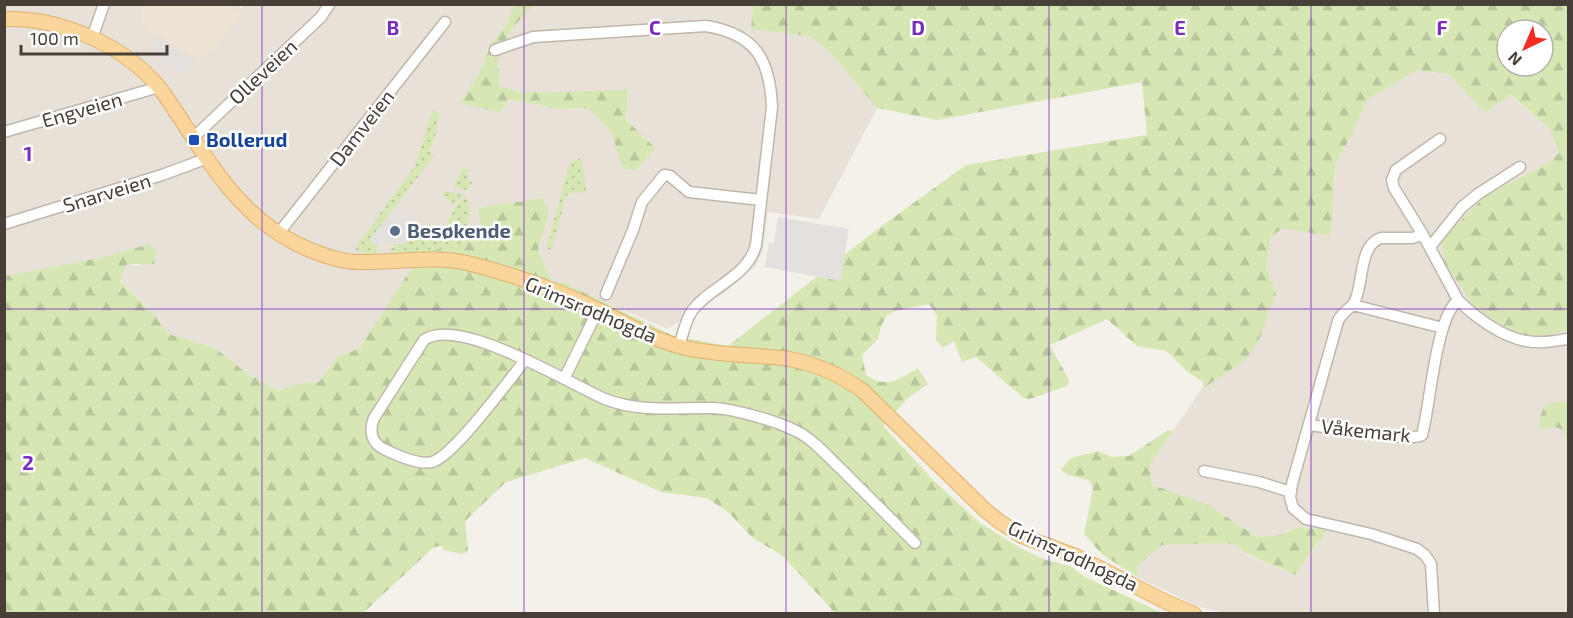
<svg xmlns="http://www.w3.org/2000/svg" width="1573" height="618" viewBox="0 0 1573 618" font-family="'Exo 2',sans-serif">
<defs>
<pattern id="grass-dots" width="8" height="8" patternUnits="userSpaceOnUse" patternTransform="scale(1.5)"><rect width="8" height="8" fill="#d6e7b4"/><path d="M2 2h.1M6 6h.1" fill="none" stroke="#b9c79c" stroke-width="1.8" stroke-linecap="round"/></pattern>
<pattern id="forest-firs" width="22" height="20" patternUnits="userSpaceOnUse" patternTransform="scale(1.5)"><rect width="22" height="20" fill="#d6e7b4"/><path d="M5 1l3.5 6h-7zM16 11l3.5 6h-7z" fill="#b9c79c"/></pattern>
</defs>
<rect width="100%" height="100%" fill="#f4f0ea"/>
<!-- residential -->
<path fill="#e8e1d8" d="M236 4 241 8 246 4 514 5 506 25 493 41 478 75 461 103 509 99 559 109 588 108 612 133 626 120 628 91 521 93 499 86 498 53 513 27 534 5H753L752 28 810 36 830 52 877 108 819 219 768 212 763 250 757 264 728 290 668 329 551 281 538 249 549 213 482 227 461 244 430 251 407 275 359 349 338 356 319 382 296 384 278 391 245 372 215 348 168 334 155 316 119 279 127 264 139 266 150 244 99 258 5 276V5Z
M1416 70 1450 75 1484 111 1510 95 1550 129 1559 153 1547 164 1486 195 1532 339 1568 330V401L1560 403 1540 417V428L1554 427 1564 430 1568 447V613H1225L1197 606 1137 577 1138 565 1162 545 1228 543 1239 547 1245 554 1294 575 1316 547 1326 530 1299 527 1281 535 1257 537 1207 504 1152 485 1149 465 1201 390 1245 360 1276 293 1266 268 1271 237 1335 184 1336 162 1350 138 1368 99Z"/>
<!-- education -->
<path fill="#ede3d4" d="M144 5H229L243 14 216 46 198 61 195 56H191L146 28 142 24 141 9Z"/>
<!-- grass -->
<path fill="url(#grass-dots)" d="M432 111 440 113 434 140 429 152 434 156 370 240 377 246V255C369 255 361 255 355 248L415 166Z
M582 158 586 192 570 193 566 196 552 248 549 250 547 246 570 162Z
M463 168 469 170 467 178 472 182 470 188 467 190 455 188 454 185Z
M447 191 464 195 454 206 443 196 444 192Z
M465 196C472 207 470 217 465 229L461 225 457 227 460 232 453 231 446 225 455 208Z
M474 233 473 253 393 255 389 249 393 248V244H406L409 239 432 234C450 246 456 240 474 233Z"/>
<!-- forest -->
<path fill="url(#forest-firs)" fill-rule="evenodd" d="M514 5H534L513 27 498 53 499 86 521 93 628 90 626 120 655 148 636 170 623 169 612 133 588 108 559 109 509 99 500 112 460 103 478 75 493 41 506 25Z
M753 5H1568V330L1532 339 1495 321 1474 306 1445 263 1441 241 1486 195 1547 164 1559 153 1550 129 1511 95 1484 112 1450 75 1417 70 1368 99 1350 138 1336 162 1330 236 1282 228 1271 237 1266 268 1276 293 1258 342 1245 360 1201 390 1203 387V382L1189 373 1166 351 1137 346 1107 319 1050 345 1069 380 1067 386 1030 399 1024 398 976 357 962 362 954 341 943 348 936 340 937 315 929 304 895 311 887 315 881 326 878 339 862 355 866 375C887 389 898 380 918 368L928 384 908 398 883 426 934 481 980 523 1022 549 1046 560 1070 566 1085 577 1162 613H835L783 556 753 538 728 512 707 498 661 492 585 458 506 482 465 521 468 551 462 554 444 550 442 546 434 547 363 613 5 614V276L99 258 150 244 156 253 154 264H127L119 280 155 316 168 334 215 348 245 372 278 391 296 384 319 382 338 356 359 349 407 275 430 251 461 244 481 227 478 208 543 198 549 213 538 249 551 281 564 283 674 336 728 346 875 231 966 165 1147 135 1142 82 938 120 877 108 830 52 810 36 751 29ZM1507 30H1543V66H1507Z
M1568 401V447L1564 430 1554 427 1540 429V417L1545 405Z
M1168 430 1173 431 1149 465 1152 485 1207 504 1257 537 1281 535 1299 527 1327 530 1295 575 1245 553 1239 547 1228 543 1162 545 1138 565 1137 577 1103 555 1084 534 1093 488 1089 480 1068 475 1061 470C1073 452 1081 457 1099 451L1112 457 1129 456Z"/>
<!-- parking -->
<path fill="#e3e0de" d="M160 37 184 52 194 62 181 74 151 50Z
M396 206 418 223 406 244 380 242 377 246 369 240Z
M778 217 849 229 840 281 765 267 769 243H774Z"/>
<g fill="none" stroke-linecap="round" stroke-linejoin="round">
<defs>
<path id="minor" d="M92 38 104 4
M495 50 533 37 706 26C755 34 770 59 772 107L756 245C747 278 710 286 692 311 685 321 683 335 679 346
M4 132 159 87
M194 137 321 17 329 5
M4 224 162 175 208 158
M278 234 445 22
M1423 235 1394 188 1392 180 1396 170 1440 139
M1430 247 1462 207 1478 194 1520 167
M606 294 633 230 642 202 664 175 670 176 689 192 761 200
M1458 300C1475 317 1502 337 1526 341 1540 344 1554 341 1568 339
M1353 305 1443 328
M525 360C510 379 453 457 432 462 419 465 396 455 384 449 371 443 369 430 374 418L424 340C458 315 570 384 605 399 640 413 676 407 713 408 735 409 776 421 796 431 813 439 827 456 841 469 866 494 890 518 915 543
M565 377 598 310
M1309 425C1328 427 1410 443 1422 435 1431 402 1435 320 1458 300L1423 235 1412 238H1381C1358 245 1364 286 1354 303 1350 309 1342 312 1338 321L1292 484 1290 497 1293 508 1306 519 1371 534 1417 549 1425 555 1431 564 1434 614
M1204 471 1259 482 1291 492"/>
<path id="major" d="M4 19C61 17 123 45 159 87 205 151 233 218 310 250 325 256 342 262 358 262 398 263 436 254 475 265 513 275 551 288 586 304 619 319 650 340 686 348 720 356 755 354 789 359 816 364 841 375 863 391L985 510 1000 522 1022 536 1078 557 1164 601 1194 614"/>
</defs>
<!-- minor casing -->
<use href="#minor" stroke="#c0b7ac" stroke-width="13"/>
<!-- major casing -->
<use href="#major" stroke="#e1b16c" stroke-width="16"/>
<!-- minor -->
<use href="#minor" stroke="#fff" stroke-width="10"/>
<!-- major -->
<use href="#major" stroke="#fbd69c" stroke-width="14"/>
</g>
<!-- grid -->
<path fill="none" stroke="#7b2cbf" stroke-width="1.5" stroke-opacity="0.55" d="M262 4V614M524 4V614M786 4V614M1049 4V614M1311 4V614M4 309H1568"/>
<!-- markers -->
<rect fill="#1a4fb4" stroke="#fff" stroke-width="2" x="188" y="134" width="12" height="12" rx="3"/>
<circle fill="#5c6f8a" stroke="#fff" stroke-width="2" cx="395" cy="231" r="6"/>
<g text-anchor="middle" stroke-width="5" stroke-linejoin="round" paint-order="stroke">
<!-- street labels -->
<g font-size="20" fill="#484038" stroke="#fff">
<text transform="translate(263 72) rotate(-43)" y="7">Olleveien</text>
<text transform="translate(82 110) rotate(-16)" y="7">Engveien</text>
<text transform="translate(362 128) rotate(-52)" y="7">Damveien</text>
<text transform="translate(107 193) rotate(-17)" y="7">Snarveien</text>
<text transform="translate(591 310) rotate(23)" y="7">Grimsrødhøgda</text>
<text transform="translate(1366 431) rotate(6)" y="7">Våkemark</text>
<text transform="translate(1073 556) rotate(25)" y="7">Grimsrødhøgda</text>
</g>
<!-- transit labels -->
<g font-size="20" font-weight="bold" fill="#164399" stroke="#fff" text-anchor="start">
<text x="206" y="147">Bollerud</text>
</g>
<!-- service labels -->
<g font-size="20" font-weight="bold" fill="#4e5e75" stroke="#fff" text-anchor="start">
<text x="407" y="238">Besøkende</text>
</g>
</g>
<g font-size="20" text-anchor="middle" font-weight="bold" fill="#7b2cbf" stroke="#fff" stroke-width="5" stroke-linejoin="round" paint-order="stroke">
<text x="393" y="35">B</text>
<text x="655" y="35">C</text>
<text x="918" y="35">D</text>
<text x="1180" y="35">E</text>
<text x="1442" y="35">F</text>
<text x="28" y="161">1</text>
<text x="28" y="470">2</text>
</g>
<!-- border -->
<rect width="1573" height="618" fill="none" stroke="#484038" stroke-width="12"/>
<!-- north arrow -->
<g transform="translate(1525 48) rotate(224)"><circle r="28" fill="#ffffff" stroke="#b6b3af" stroke-width="1.5"/>
<path d="M0-4.5L10 22L0 15L-10 22Z" fill="#f32b22"/>
<text y="-9" font-size="16" font-weight="bold" text-anchor="middle" fill="#484038">N</text>
</g>
<!-- scale -->
<path d="M21 45v9h146v-9" fill="none" stroke="#484038" stroke-width="3"/>
<text x="30" y="45" font-size="18" fill="#484038" stroke="#ffffff" stroke-width="4.5" paint-order="stroke">100 m</text>
</svg>
